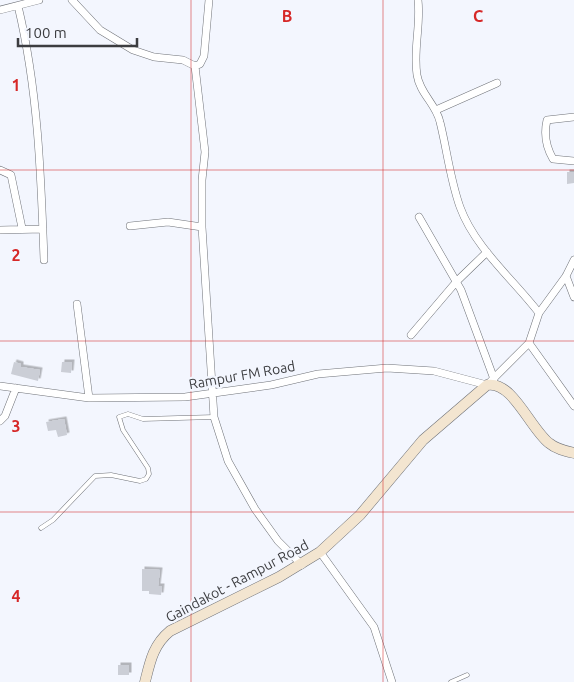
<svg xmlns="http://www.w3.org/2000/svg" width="574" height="682" viewBox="0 0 574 682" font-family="Ubuntu,sans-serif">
<defs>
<filter id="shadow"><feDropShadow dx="2.5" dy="-2.5" stdDeviation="0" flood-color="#0004"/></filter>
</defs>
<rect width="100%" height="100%" fill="#f3f6fe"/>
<!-- building -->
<path fill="#cbced6" filter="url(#shadow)" d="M567 172H574V183L567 184Z
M14 362 21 364V367L40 370 38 381 11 374Z
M62 362H72L71 373 61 372Z
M64 419 67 435 58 437 56 430 48 431 46 422Z
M142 569 160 570 158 586H162L161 595 149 594V591H142Z
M118 665H129V675H118Z"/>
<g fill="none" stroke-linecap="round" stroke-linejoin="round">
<defs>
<path id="lane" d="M41 528 53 520 95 476 111 475 140 481 146 479 149 474 148 468 123 430 119 417 128 414 143 419 214 417
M451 682 467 675"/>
<path id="street" d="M72 0 100 30 133 50 154 57 183 60 195 66
M418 0C421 25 413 50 417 75 420 94 436 104 440 122 447 150 450 179 460 207 475 248 513 279 539 313
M18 6C38 89 41 175 44 260
M0 10 39 0
M195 66 205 152 202 180V227L214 417 228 461 255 509 278 541 302 565
M195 66 200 64 204 56 209 0
M436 110 497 83
M574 117 547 120C544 133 546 147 553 159L574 161
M0 170 11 175 22 228
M419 217 461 290 494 379
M130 226 168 222 202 227
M0 230 43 229
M566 276 574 297
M77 304 89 398
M411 335 457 281 487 252
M529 343 574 406
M0 386 89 398 185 397 271 385 318 374 387 368 434 371 487 385 529 343 539 313 566 276 574 260
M0 421 5 416 16 388
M320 552 374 627 392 682"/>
<path id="secondary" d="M145 682C150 662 153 645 170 631L279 577 320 552 360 515 423 440 487 385C512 380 530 428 549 443 556 449 565 451 574 453"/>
</defs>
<!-- lane casing -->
<use href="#lane" stroke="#6f7278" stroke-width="5"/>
<!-- street casing -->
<use href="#street" stroke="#6f7278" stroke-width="8"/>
<!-- secondary casing -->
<use href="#secondary" stroke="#6f7278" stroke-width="11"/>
<!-- lane -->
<use href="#lane" stroke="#fff" stroke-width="4"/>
<!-- street -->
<use href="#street" stroke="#fff" stroke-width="7"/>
<!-- secondary -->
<use href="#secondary" stroke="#f3e5d0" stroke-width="10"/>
</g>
<!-- grid -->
<path fill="none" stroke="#d62828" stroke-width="1" stroke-opacity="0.55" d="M191 0V682M383 0V682M0 170H574M0 341H574M0 512H574"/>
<g text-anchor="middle" stroke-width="4.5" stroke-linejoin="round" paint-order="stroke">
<!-- street labels -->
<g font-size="14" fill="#3c3d40" stroke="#f3f6fe">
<text transform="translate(242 375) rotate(-10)" y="5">Rampur FM Road</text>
<text transform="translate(237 581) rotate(-28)" y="5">Gaindakot - Rampur Road</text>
</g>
</g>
<g font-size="16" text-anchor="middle" font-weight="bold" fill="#d62828" stroke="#f3f6fe" stroke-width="4.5" stroke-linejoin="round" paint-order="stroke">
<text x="287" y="22">B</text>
<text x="478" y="22">C</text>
<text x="16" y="91">1</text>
<text x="16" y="261">2</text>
<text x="16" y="432">3</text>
<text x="16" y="602">4</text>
</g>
<!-- scale -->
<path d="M18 38v8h119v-8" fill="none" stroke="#3c3d40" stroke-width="2.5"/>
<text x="25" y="38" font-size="15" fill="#3c3d40" stroke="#f3f6fe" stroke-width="4" paint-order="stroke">100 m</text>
</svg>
